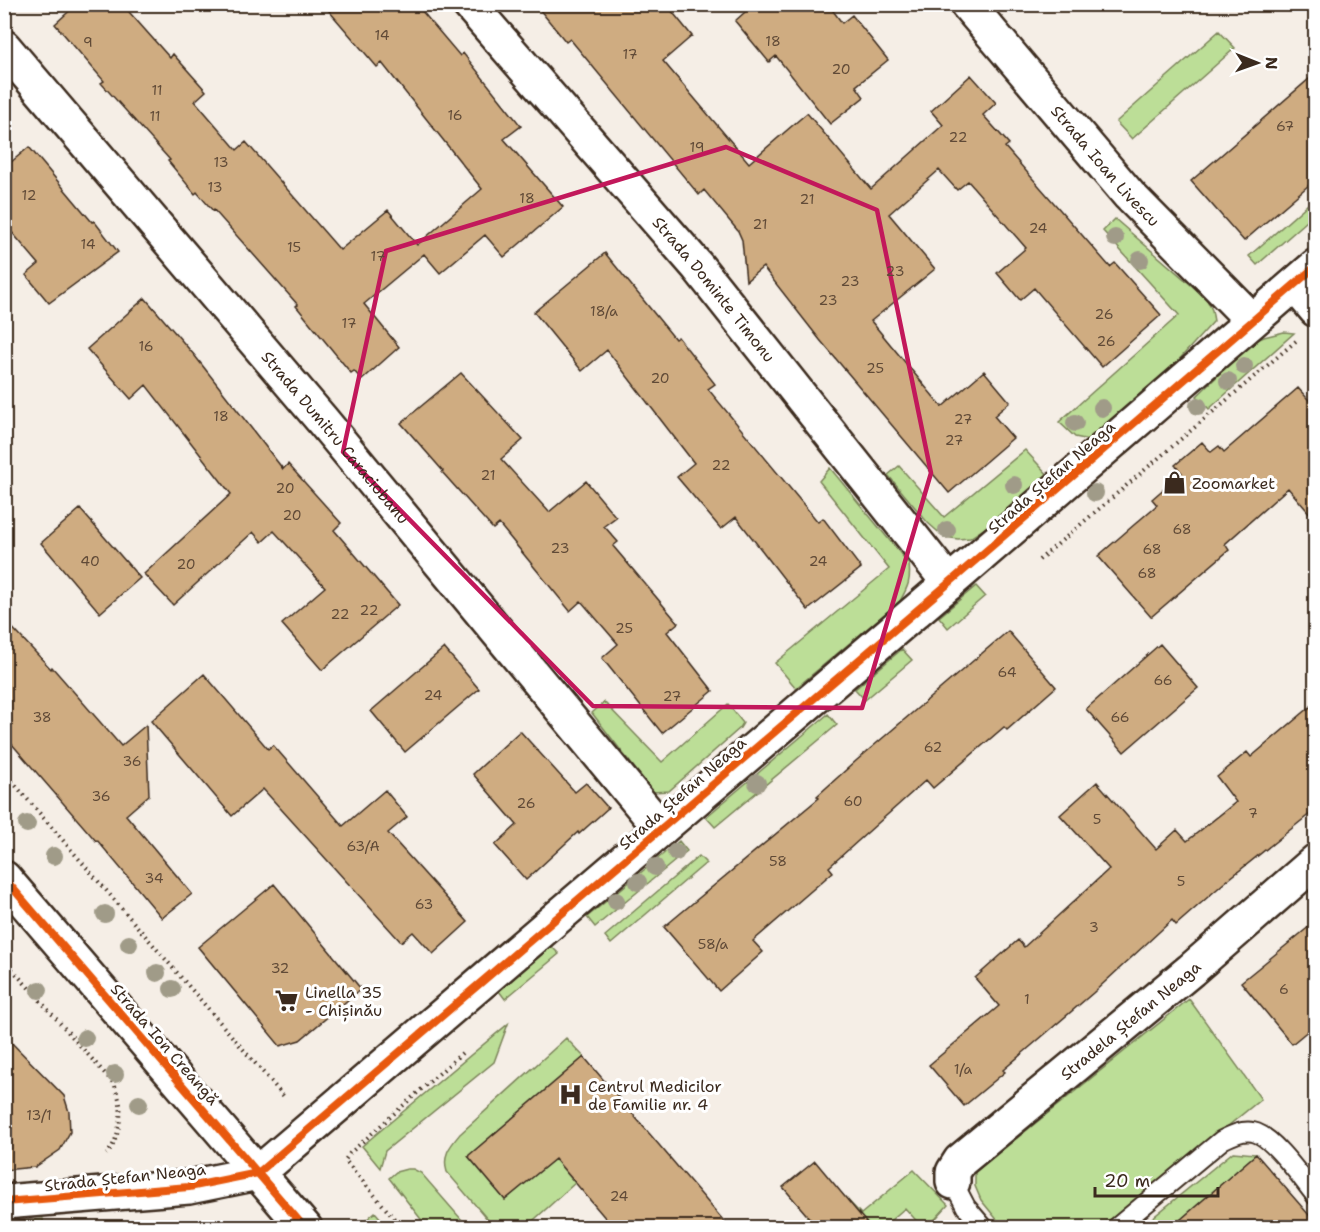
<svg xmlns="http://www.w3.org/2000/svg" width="1320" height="1232" viewBox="0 0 1320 1232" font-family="'Shantell Sans',sans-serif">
<rect width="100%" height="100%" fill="#f5eee6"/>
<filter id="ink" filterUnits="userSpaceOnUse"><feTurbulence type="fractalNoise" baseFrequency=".0167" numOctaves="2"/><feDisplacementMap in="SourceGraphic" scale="12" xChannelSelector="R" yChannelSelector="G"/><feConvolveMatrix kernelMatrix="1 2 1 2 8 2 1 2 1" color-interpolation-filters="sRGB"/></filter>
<g filter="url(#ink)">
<!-- green -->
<path fill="#bcde97" stroke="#7c845a" stroke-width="1.5" d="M1219 31 1235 48 1132 139 1116 122Z
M1315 198V214L1257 265 1249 256Z
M1115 219 1206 298 1212 310 1214 321 1175 364 1089 440 1075 437 1059 422 1179 315 1103 231Z
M1284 332 1294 333 1209 409 1197 396 1252 342 1264 337Z
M1025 450 1049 476 987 527 970 538 958 539 944 537 928 523 888 475 899 466 944 517Z
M830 468 909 564C911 580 908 587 900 601L796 688 775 663 889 569 819 481Z
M976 586 985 596 948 628 939 617Z
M902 649 912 660 865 700 855 689Z
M604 702 662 762 728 704 743 723 740 728 669 791 653 792 592 713Z
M828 714 837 725 715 827 706 817Z
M679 841 687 851 595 927 587 917Z
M699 856 706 863 611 944 605 936Z
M551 946 559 954 505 999 499 991Z
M1189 999 1261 1099 1104 1227H1003L981 1200 975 1186V1172Z
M508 1024 494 1062 385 1151 380 1168 362 1146Z
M566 1038 584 1057 468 1156 505 1200 555 1159 575 1183 526 1227H494L447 1172C442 1155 450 1146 460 1134Z
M1233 1152 1256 1154 1172 1227 1140 1228Z
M407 1169H413L421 1173 468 1227H427L389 1178 396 1172Z
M914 1170 948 1205 928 1227H922L905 1208 883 1227 803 1228 807 1216 838 1190 861 1214Z
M375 1212 388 1227H370L365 1221Z
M43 1219 44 1227H5V1223Z"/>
<!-- building -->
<path fill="#cfac81" stroke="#3b2a1e" stroke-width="1.5" d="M77 4H122L170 58 173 54 206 91 195 101 237 150 246 142 340 250 388 210 417 245 482 189 382 63 377 67 323 4H416L460 56 463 53 521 126 504 139 563 207 504 257 485 235 440 273 424 254 364 304 399 347 362 380 354 371 351 373 296 306 298 305 214 210 213 211 197 192 195 194 168 161 170 160 101 83 104 81 55 24Z
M535 4H666L692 36 663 61 749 163 807 113 871 189 943 125 931 111 971 75 996 103 983 115 1009 144 1005 147 1110 267 1115 263 1161 315 1102 367 1034 288 1020 300 997 273 1026 248 968 181 957 190 939 170 889 214 935 269 871 321 942 407 984 371 1010 402 994 416 1013 438 949 493 820 340 763 267 746 281 742 240 738 231 704 190 699 195 570 39 566 42Z
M754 4H828L842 23 852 15 888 60 856 86 864 97 830 124 776 56 769 62 735 21Z
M1316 73V179L1244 241 1191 181Z
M29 147 92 222 94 221 118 252 49 303 26 275 39 264 4 223V168Z
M605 253 675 339 678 337 715 384 708 389 818 522 823 518 861 568 808 610 736 517 721 529 677 477 694 463 607 350 582 371 534 312Z
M145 298 195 356 283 469 288 464 341 523 334 530 398 605 322 670 282 624 325 587 274 531 262 542 253 532 173 605 144 574 231 494 146 385 131 399 87 349Z
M461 373 523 440 501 459 549 512 586 481 616 517 604 526 618 542 613 546 678 623 667 632 713 691 662 733 602 658 618 644 581 601 570 611 499 524 493 529 442 472 443 471 401 423Z
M1298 388 1316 408V521L1288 488 1225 544 1229 550 1151 617 1098 556 1157 505 1152 499 1182 473 1175 465 1202 442 1211 452 1219 446 1224 452Z
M80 509 140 578 100 613 41 543Z
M4 619 51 669 52 667 121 746 146 725 149 795 126 815 192 894 162 918 97 840 96 841 4 735Z
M1008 631 1056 687 1007 730 1004 727 933 788 926 780 829 867 833 872 753 941 763 952 719 991 664 927 819 798 817 796 857 760Z
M1160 644 1198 688 1124 752 1086 709Z
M444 648 479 689 405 752 371 711Z
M204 674 268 749 273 745 343 826 385 790 407 817 388 833 468 922 433 954 413 932 401 942 263 789 232 816 151 721Z
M1316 702V809L1224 883 1176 925 1172 920 1093 993 1003 1070 1005 1072 964 1106 929 1065 999 1006 975 978 1018 940 1024 947 1109 869 1060 815 1097 782 1156 849 1177 830 1187 841 1236 802 1217 777 1247 752 1251 757Z
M520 731 575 792 586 783 608 808 579 834 578 832 526 880 495 845 517 825 473 774Z
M274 884 361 989 300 1040 280 1046 198 947Z
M1316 921V1024L1292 1044 1241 982Z
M4 1035 64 1096 69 1112 70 1132 60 1150 35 1167 4 1170Z
M584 1057 729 1227H613L555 1159 505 1200 468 1156Z
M1256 1154 1316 1223V1227H1172Z
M815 1161 870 1227H817L783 1187Z"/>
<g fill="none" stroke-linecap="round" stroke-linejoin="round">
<defs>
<path id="lane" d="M953 1182 966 1207 984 1228
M1116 1228 1222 1140C1232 1135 1242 1130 1253 1132 1272 1135 1303 1180 1316 1196"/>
<g id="street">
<path id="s1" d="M469 4 698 267 949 583"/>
<path id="s2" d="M967 4 1129 195 1252 320"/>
<path id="s3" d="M4 47 322 420 661 829"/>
<path d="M1295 285 1316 310"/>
<path id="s4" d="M953 1182V1172L960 1161 1191 970 1316 861"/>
<path d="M4 1202 189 1187 258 1173 949 583 1316 266"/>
</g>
<path id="primary" d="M4 878 305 1228"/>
</defs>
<!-- lane casing -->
<use href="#lane" stroke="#3b2a1e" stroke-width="22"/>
<!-- street casing -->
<use href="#street" stroke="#3b2a1e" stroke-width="38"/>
<!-- primary casing -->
<use href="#primary" stroke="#3b2a1e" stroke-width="38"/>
<!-- path -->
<path stroke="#3b2a1e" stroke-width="4" stroke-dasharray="1.5 4.5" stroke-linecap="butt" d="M1039 560 1296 341
M4 772 286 1099
M4 960 115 1085C116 1091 119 1097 120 1104 122 1118 117 1146 106 1154
M204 1228 223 1225 224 1228
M402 1228 345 1160 350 1153 463 1052"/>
<!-- lane -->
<use href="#lane" stroke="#fff" stroke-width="18"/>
<!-- street -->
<use href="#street" stroke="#fff" stroke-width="33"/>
<!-- primary -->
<use href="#primary" stroke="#fff" stroke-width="33"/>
<defs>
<path id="cycleway" d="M4 878 305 1228
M4 1202 189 1187 258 1173 949 583 1316 266"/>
</defs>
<!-- cycleway casing -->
<use href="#cycleway" stroke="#fff" stroke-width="11"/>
<!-- cycleway -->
<use href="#cycleway" stroke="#e8590c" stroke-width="8"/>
</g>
<!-- trees -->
<g fill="#a09b88">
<circle cx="1115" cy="238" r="9"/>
<circle cx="1140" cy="260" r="9"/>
<circle cx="1244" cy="366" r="9"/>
<circle cx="1228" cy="381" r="9"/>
<circle cx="1198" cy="406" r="9"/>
<circle cx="1102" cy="408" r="9"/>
<circle cx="1075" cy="423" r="9"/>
<circle cx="1014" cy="485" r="9"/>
<circle cx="1095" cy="493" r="9"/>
<circle cx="947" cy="530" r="9"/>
<circle cx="757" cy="783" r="9"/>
<circle cx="27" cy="824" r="9"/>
<circle cx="676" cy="852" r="9"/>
<circle cx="54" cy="856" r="9"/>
<circle cx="655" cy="867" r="9"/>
<circle cx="638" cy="882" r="9"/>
<circle cx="616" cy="901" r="9"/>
<circle cx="105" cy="914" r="9"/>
<circle cx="129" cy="944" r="9"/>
<circle cx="157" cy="973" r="9"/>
<circle cx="172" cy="989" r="9"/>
<circle cx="39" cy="990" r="9"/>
<circle cx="85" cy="1038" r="9"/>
<circle cx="115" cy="1074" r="9"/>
<circle cx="139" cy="1104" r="9"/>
</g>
</g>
<!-- marked area -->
<path fill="none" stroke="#c2185b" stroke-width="4.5" stroke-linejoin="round" d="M726 147 877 210 931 473 862 708 593 706 343 452 386 251Z"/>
<!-- icons -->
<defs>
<symbol id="shop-bare" viewBox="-9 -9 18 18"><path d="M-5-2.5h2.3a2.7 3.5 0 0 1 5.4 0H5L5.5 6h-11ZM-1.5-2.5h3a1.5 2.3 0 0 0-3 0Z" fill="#3b2a1e" stroke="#fff" stroke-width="2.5" paint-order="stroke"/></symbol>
<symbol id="supermarket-bare" viewBox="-9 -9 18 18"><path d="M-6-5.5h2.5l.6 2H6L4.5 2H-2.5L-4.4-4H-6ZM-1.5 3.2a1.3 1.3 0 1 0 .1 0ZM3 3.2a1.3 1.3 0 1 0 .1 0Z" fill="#3b2a1e" stroke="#fff" stroke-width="2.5" paint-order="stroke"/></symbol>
<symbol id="hospital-bare" viewBox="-9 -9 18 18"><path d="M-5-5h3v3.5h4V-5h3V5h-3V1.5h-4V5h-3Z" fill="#3b2a1e" stroke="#fff" stroke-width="2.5" paint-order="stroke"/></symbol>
</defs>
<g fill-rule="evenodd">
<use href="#shop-bare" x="1158" y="466" width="33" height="33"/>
<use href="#supermarket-bare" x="270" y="984" width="33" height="33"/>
<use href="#hospital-bare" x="554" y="1078" width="33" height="33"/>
</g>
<g text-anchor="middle" stroke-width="6" stroke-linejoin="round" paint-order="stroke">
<!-- number labels -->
<g font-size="14" fill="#604a37">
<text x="382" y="40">14</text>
<text x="773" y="46">18</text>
<text x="88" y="47">9</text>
<text x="630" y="59">17</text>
<text x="841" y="74">20</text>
<text x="157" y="95">11</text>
<text x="455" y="120">16</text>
<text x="155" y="121">11</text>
<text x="1285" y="131">67</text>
<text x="958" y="142">22</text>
<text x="697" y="152">19</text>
<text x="221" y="167">13</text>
<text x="215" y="192">13</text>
<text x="29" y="200">12</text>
<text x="527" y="203">18</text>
<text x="807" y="204">21</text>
<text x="760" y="229">21</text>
<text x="1038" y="233">24</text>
<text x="88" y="249">14</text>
<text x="294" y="252">15</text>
<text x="378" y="261">17</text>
<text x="895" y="276">23</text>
<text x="850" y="286">23</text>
<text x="828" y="305">23</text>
<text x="604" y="316">18/a</text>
<text x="1104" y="319">26</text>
<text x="349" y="328">17</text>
<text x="1106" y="346">26</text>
<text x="146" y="351">16</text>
<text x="875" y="373">25</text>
<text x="660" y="383">20</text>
<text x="221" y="421">18</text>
<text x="963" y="424">27</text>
<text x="954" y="445">27</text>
<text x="721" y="470">22</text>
<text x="488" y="480">21</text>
<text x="285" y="493">20</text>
<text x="292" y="520">20</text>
<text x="1182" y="534">68</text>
<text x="560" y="553">23</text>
<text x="1152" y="554">68</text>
<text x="90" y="566">40</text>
<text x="818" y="566">24</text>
<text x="186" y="569">20</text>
<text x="1147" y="578">68</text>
<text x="369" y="615">22</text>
<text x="340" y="619">22</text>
<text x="624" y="633">25</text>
<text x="1007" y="677">64</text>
<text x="1163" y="685">66</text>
<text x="433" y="700">24</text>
<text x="672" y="701">27</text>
<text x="42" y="722">38</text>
<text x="1120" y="722">66</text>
<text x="933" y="752">62</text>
<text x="132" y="766">36</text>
<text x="101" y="801">36</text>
<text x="853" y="806">60</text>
<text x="526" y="808">26</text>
<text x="1253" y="818">7</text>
<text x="1097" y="824">5</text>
<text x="363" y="851">63/A</text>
<text x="778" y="866">58</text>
<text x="154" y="883">34</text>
<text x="1181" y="886">5</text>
<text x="424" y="909">63</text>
<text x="1094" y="932">3</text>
<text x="713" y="949">58/a</text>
<text x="280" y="973">32</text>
<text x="1284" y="994">6</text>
<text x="1027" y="1004">1</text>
<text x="963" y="1074">1/a</text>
<text x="39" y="1120">13/1</text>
<text x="619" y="1201">24</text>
</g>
<!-- street labels -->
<g font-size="16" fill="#3b2a1e" stroke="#fff">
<text dy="6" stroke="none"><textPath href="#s2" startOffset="213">Strada Ioan Livescu</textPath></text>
<text dy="6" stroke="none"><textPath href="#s1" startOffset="376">Strada Dominte Timonu</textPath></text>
<text dy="6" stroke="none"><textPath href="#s3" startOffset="512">Strada Dumitru Caraciobanu</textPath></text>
<text transform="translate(1051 477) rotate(-41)" y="6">Strada Ștefan Neaga</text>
<text transform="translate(682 793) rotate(-41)" y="6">Strada Ștefan Neaga</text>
<text dy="6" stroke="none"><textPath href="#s4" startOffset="244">Stradela Ștefan Neaga</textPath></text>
<text transform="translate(165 1044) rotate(49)" y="6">Strada Ion Creangă</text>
<text transform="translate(125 1177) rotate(-6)" y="6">Strada Ștefan Neaga</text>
</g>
<!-- poi labels -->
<g font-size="16" fill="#3b2a1e" stroke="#fff" text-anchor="start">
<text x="1192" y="489">Zoomarket</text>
<text x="305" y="998">Linella 35<tspan x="305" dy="18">- Chișinău</tspan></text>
<text x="588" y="1092">Centrul Medicilor<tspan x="588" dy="18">de Familie nr. 4</tspan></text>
</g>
</g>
<!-- margin -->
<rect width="1320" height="1232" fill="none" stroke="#fff" stroke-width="24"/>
<rect x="12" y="12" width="1296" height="1208" fill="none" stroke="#3b2a1e" stroke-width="2" filter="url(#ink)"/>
<!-- north arrow -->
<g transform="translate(1257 63) rotate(91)" stroke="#ffffff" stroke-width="4.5" paint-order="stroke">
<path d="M0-4.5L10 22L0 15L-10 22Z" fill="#3b2a1e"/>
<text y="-9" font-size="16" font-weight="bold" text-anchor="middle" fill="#3b2a1e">N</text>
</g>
<!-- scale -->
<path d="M1095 1187v9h123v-9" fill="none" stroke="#3b2a1e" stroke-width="3"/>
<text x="1104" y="1187" font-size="18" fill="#3b2a1e" stroke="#ffffff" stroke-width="4.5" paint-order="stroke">20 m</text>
</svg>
